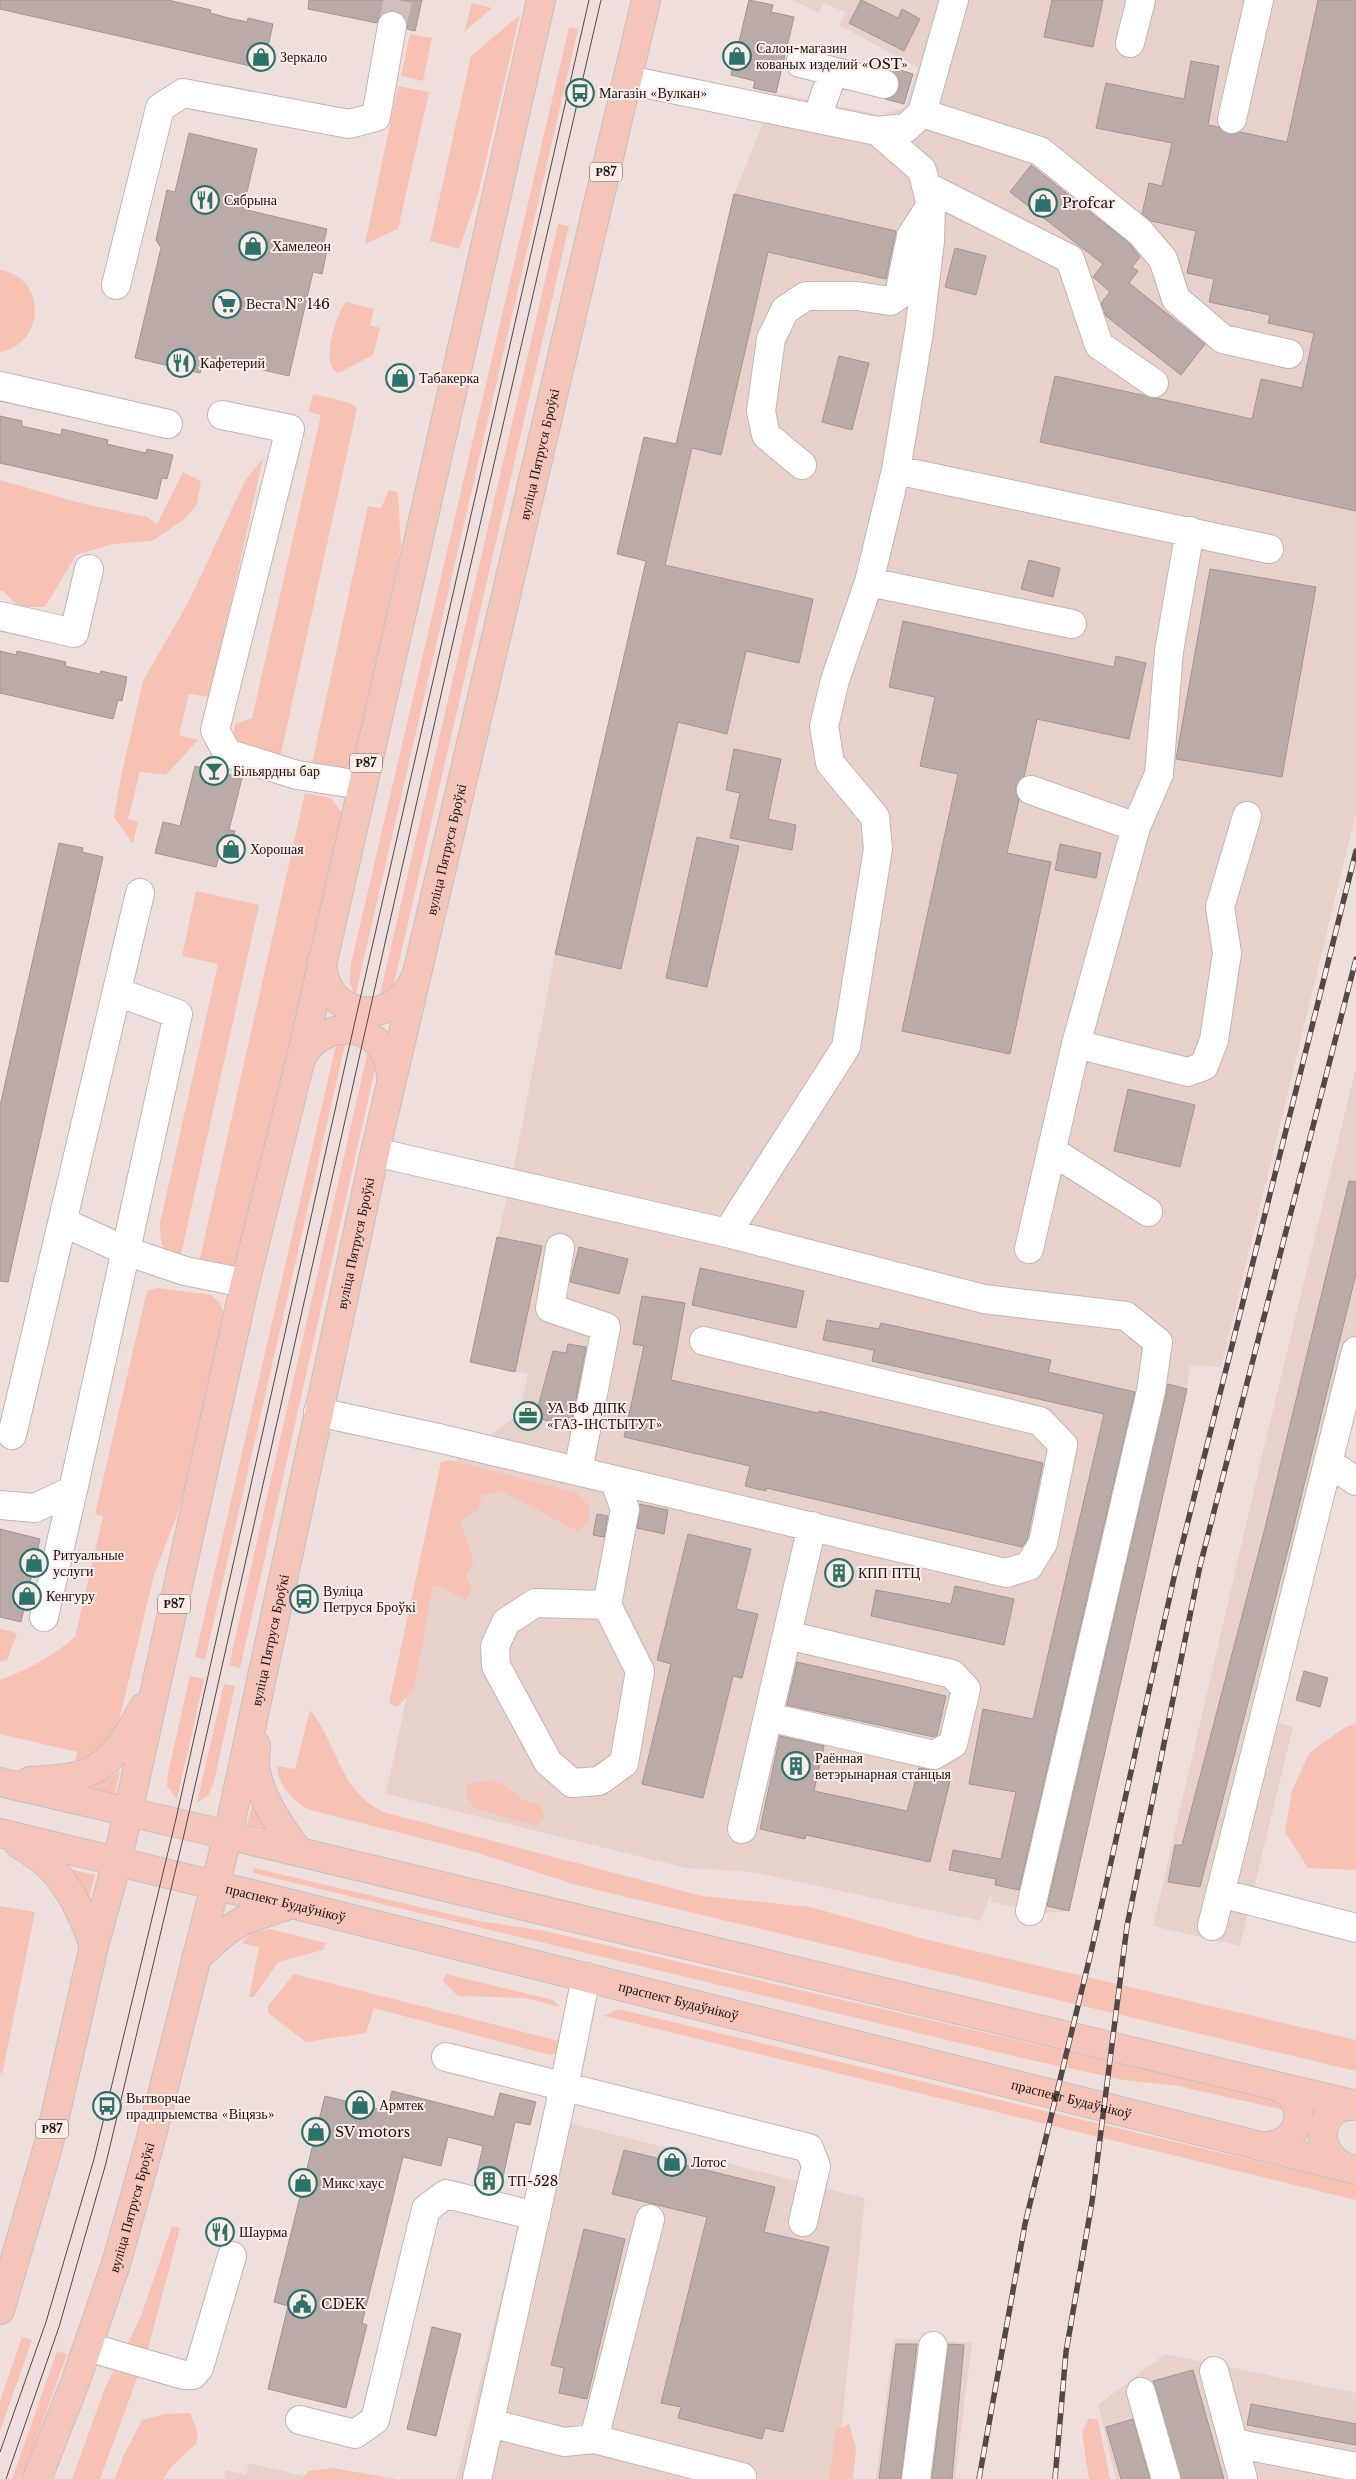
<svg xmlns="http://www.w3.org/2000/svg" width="1356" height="2479" viewBox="0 0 1356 2479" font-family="'Libre Baskerville',serif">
<rect width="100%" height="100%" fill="#efdfdc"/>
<!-- built -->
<path fill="#e8d1cb" d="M792 0H1356V813L1221 1367 1190 1366 1187 1389 1069 1911 1045 1913 990 1902 993 1890 980 1921 753 1872 686 1868 386 1794 457 1459 519 1414 528 1374 470 1362 517 1151 555 954 646 561 617 554 644 437 676 444 734 194 776 93 881 115 904 108 918 68 839 25 845 12 824 3 819 13Z
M1356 1067V1410L1271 1721 1293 1727 1240 1946 1153 1926 1264 1447Z
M545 2117 865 2198 836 2479H456Z
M894 2338 972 2343 955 2479H876Z
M1165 2354 1356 2393V2479H1116L1098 2405Z
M249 2463 287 2472 319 2479H224L226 2470 246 2475Z"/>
<!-- green -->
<path fill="#f7c1b3" d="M472 3 492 8 464 32Z
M520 15 478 194 459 249 430 241 471 56Z
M569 27 578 29 355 997 350 984 351 964Z
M410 34 432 38 423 81 401 76Z
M398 86 429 92 398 229 365 244Z
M558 224 569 226 392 992 378 1003Z
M0 270C47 277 46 344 0 352Z
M346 302 374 309 370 325 380 328 373 355 338 373C319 366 336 314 346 302Z
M313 394 350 403 357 408 280 758 239 748 233 738 235 724 252 718 321 415 309 412Z
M263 458 210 697 189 694 179 735 198 740 166 775 140 772 128 819 138 822 133 844 114 817 122 772 143 681 189 601 245 481Z
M183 472 201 481 197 504 186 518 152 541 112 544 76 555 45 607H19L3 591H0V480L80 503 147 517 157 524Z
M389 490 398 492 401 547 356 760 348 767 332 768 312 763 368 506 381 508Z
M305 793 331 798 344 816 243 1257 231 1267H198Z
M196 891 259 905 180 1259C159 1252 161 1243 160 1223L218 964 182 956Z
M346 1040 205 1660 195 1657 335 1049 340 1042Z
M369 1046 378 1056 240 1668 229 1665Z
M158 1288 211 1295 220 1303 226 1319 195 1456 177 1515 154 1575 112 1750 73 1774 77 1752 0 1734V1680C27 1670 54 1656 75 1637L103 1516 95 1514 145 1299 148 1290Z
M450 1460 577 1493 589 1506V1519L579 1532 502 1491 482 1495 478 1509 460 1522 474 1561 466 1576 472 1590 466 1600 433 1584 414 1689 397 1707 389 1703 441 1462Z
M0 1629 17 1633 7 1660 0 1662Z
M190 1676 204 1679 177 1799 167 1786 168 1773Z
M224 1684 235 1686 214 1782 208 1796 197 1803Z
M310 1710C332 1735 338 1776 364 1799 369 1804 376 1808 383 1812L702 1896 810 1907 928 1940 1356 2040V2071L576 1885 475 1852 310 1810C292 1800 279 1787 277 1766L295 1769Z
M1356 1723V1870L1308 1868 1285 1832 1292 1790 1310 1752 1346 1727Z
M120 1771 114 1797 85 1789 105 1780Z
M483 1781 501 1783 525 1801 540 1805 545 1816 536 1826 474 1808 466 1795 468 1784Z
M255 1795 273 1829 247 1824Z
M65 1868 95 1875 87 1907Z
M254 1868 479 1921 545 1931 1285 2102 1284 2110 1178 2086 1124 2080 1031 2060 253 1873Z
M0 1906 35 1912 2 2075 0 2071Z
M270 1929 326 1943 323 1950 278 1962 254 1997H249L259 1947 241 1943 252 1932Z
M294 1974 563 2042 560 2053 550 2055 374 2008 366 2033 306 2042 268 2013V2006Z
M446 1974 553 2000 560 2007 525 1998 458 1996 443 1981Z
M618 2009 1356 2185V2200L604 2016Z
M172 2226 180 2228 147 2353 126 2347 141 2316Z
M22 2337 32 2340 0 2431V2401Z
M57 2351 67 2354 22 2479H12Z
M116 2366 139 2373 100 2479H72L105 2388Z
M190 2413 198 2433 196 2444 172 2466 163 2479H115L123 2457 142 2420 165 2414Z
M1089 2418 1098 2420 1110 2479H1089L1082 2433Z
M849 2424 856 2448 853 2479H829L836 2430Z
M332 2468 396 2479H302L309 2471Z"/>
<!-- building -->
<path fill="#baaba8" stroke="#a39490" d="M0 0H168L211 10 210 13 229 18 247 22 248 18 273 24 268 47H263L259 68 0 9Z
M309 0H422L415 31 407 29 406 20 402 14 395 11 386 12 380 16 377 23 308 9Z
M749 0 773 5 771 12 794 17 776 93 753 88 755 81 731 75Z
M861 0 898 18 902 9 920 19 904 51 849 23Z
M1052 0H1103L1093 47 1044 37Z
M1318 0H1356V511L1040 442 1055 376 1252 419 1261 379 1302 388 1314 333 1268 323 1270 315 1209 302 1214 279 1187 273 1196 231 1151 221 1142 214 1149 183 1162 186 1172 143 1096 128 1106 83 1184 99 1191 61 1219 66 1208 125 1219 127 1229 134 1240 132 1287 142Z
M894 68 913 74 904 104 885 99 895 95 899 88V80L893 72Z
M189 133 257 149 243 209 327 229 322 249 327 250 322 274 313 272 289 376 204 356 200 373 135 358 161 248 156 240 167 190 175 192Z
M1031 165 1129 243 1140 257 1132 267 1138 271 1129 283 1205 344 1181 375 1106 316 1101 303 1110 292 1093 277 1103 264 1010 192Z
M734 194 896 231 886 279 768 252 721 455 692 448 665 565 813 599 799 663 746 651 727 734 678 722 621 969 555 954 646 561 617 554 644 437 676 444Z
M955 248 986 256 976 295 945 287Z
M839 356 869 363 852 430 822 422Z
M0 416 22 421V426L61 435 62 429 108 440 107 444 128 449 146 453 147 449 173 455 167 479 162 478 157 499 0 463Z
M1029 560 1060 568 1053 597 1021 589Z
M1210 569 1316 587 1282 777 1176 759Z
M903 621 1114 667 1116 656 1146 663 1129 739 1037 719 1024 777 1016 785V793L1019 800 1007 853 1051 862 1010 1054 902 1031 958 774 920 766 935 697 889 687Z
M0 651 16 655 17 651 66 662 65 666 100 674 101 671 127 677 122 701 118 700 113 719 0 693Z
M734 749 781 759 768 819 796 825 792 850 730 838 740 793 726 790Z
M195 766 242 778 229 830 235 831 231 849 221 847 216 867 155 853 163 822 180 826Z
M697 837 739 846 707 987 666 978Z
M59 843 83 848 82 852 103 857 8 1282 0 1281V1106Z
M1060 844 1101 853 1096 878 1055 870Z
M1128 1089 1195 1105 1180 1167 1114 1151Z
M1349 1181 1356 1182V1274L1291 1538 1200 1887 1168 1882 1175 1845H1182L1265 1528Z
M497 1237 542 1246 515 1372 470 1362Z
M579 1247 628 1259 619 1294 570 1282Z
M700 1268 804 1291 796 1328 692 1305Z
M642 1296 685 1303 671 1380 818 1413 819 1411 1043 1463 1027 1540 1022 1547 766 1488V1491L745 1486 750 1466 624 1437 644 1346 633 1344Z
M827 1320 879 1329 881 1323 1051 1360 1048 1372 1135 1392 1019 1890 995 1885 996 1879 949 1870 953 1850 1001 1859 1016 1792 969 1784 983 1709 1033 1719 1104 1414 872 1361 874 1350 823 1340Z
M568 1344 586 1347 571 1425 535 1418 553 1351 566 1353Z
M1168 1384 1187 1389 1069 1911 1047 1906Z
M640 1504 668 1510 664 1534 637 1528Z
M597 1514 608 1516 604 1537 593 1535Z
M0 1529 40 1539 21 1622 0 1617Z
M688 1534 751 1549 736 1609 758 1614 742 1678 733 1676 703 1798 642 1784 671 1664 657 1660Z
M955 1586 1014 1599 1004 1645 871 1616 876 1590 951 1604Z
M797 1662 946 1696 937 1735 934 1737 787 1705Z
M1304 1671 1328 1678 1320 1707 1296 1700Z
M780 1736 824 1746 814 1791 907 1811 919 1768 952 1773 930 1862 806 1835 805 1839 760 1829Z
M392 2091 494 2117 500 2093 536 2102 530 2125 515 2122 500 2191 474 2185 483 2146 448 2137 441 2166 403 2157 362 2323 367 2325 346 2408 268 2389 288 2306 274 2302 325 2096 387 2111Z
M624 2150 775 2187 764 2232 829 2247 783 2432 765 2428 762 2439 678 2418 681 2407 661 2403 707 2217 612 2194Z
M584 2229 625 2239 587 2399 559 2393 564 2368 551 2365Z
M432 2327 461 2334 436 2436 407 2429Z
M896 2344H917L901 2479H879Z
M948 2344 964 2345 952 2479H932Z
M1193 2370 1224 2479H1181L1155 2386 1153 2381Z
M1251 2404 1356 2424V2445L1247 2425Z
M1133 2419 1150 2479H1121L1106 2427Z"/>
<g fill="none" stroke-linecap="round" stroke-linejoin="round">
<!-- minor-tunnel -->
<path stroke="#cfc0be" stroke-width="28" stroke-dasharray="28 14" stroke-linecap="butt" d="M392 26 398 0"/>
<defs>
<path id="minor" d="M1130 43 1141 0
M800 63 884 84
M628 80 877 131 906 128 922 113 954 0
M922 113 1040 151 1140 232 1163 259 1176 299 1223 339 1289 354
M817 118 833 72
M1232 119 1259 0
M926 186 1070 259 1099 345 1154 383
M116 285 160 108 183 93 349 124 376 117 392 26
M0 386 168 424
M222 415 290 429 215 730 227 753 297 775 361 785
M802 465 766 435 761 411 771 339 785 310 806 296H857L890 301 899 295 911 236 931 205
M896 470 1269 549
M869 582 1072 624
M0 616 74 633 89 569
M1031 790 1136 827
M1076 1044 1188 1072 1204 1066 1214 1040 1227 953 1220 907 1247 816
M1052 1151 1148 1212
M375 1152 727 1233 984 1299 1126 1316 1158 1342 1151 1391 1030 1911
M63 1222 126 1251 185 1271 245 1283
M727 1233 846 1047 878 849 875 817 830 763 824 726 835 680 869 582 896 470 919 332 930 241 931 205 922 170 877 131
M560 1248 550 1308 606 1327 578 1471
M1029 1249 1076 1044 1136 827 1159 774 1169 651 1190 531
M318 1412 438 1438 1006 1573 1029 1566 1043 1543 1063 1445 1040 1421 704 1341
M12 1435 140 893
M1329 1463 1356 1481
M0 1505 35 1508 73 1490 178 1014 117 992
M607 1605 640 1671 624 1763 599 1781 572 1783 548 1762 496 1666 495 1646 506 1622 535 1603 607 1605 625 1509 614 1480
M44 1617 73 1490
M768 1717 934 1755 953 1744 966 1689 952 1674 787 1635
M742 1829 812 1526
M1220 1893 1356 1928
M1212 1926 1356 1351
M446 2057 809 2148 816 2166 803 2222
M88 2347 184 2375H193L199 2368 232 2256
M1214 2371 1243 2479
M1141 2392 1166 2479
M300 2420 355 2434 375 2420 426 2209 446 2194 536 2216
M490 2423 564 2442 594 2439 650 2219
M594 2439 742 2477
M1234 2443 1356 2467
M477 2479 564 2087 586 1977
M916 2479 933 2346"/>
<g id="major">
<path d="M322 961C323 1017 390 1031 414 980"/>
<path d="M301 1058C327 1012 391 1024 391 1079"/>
<path d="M256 1745C256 1754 254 1764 256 1772 263 1803 281 1828 299 1852"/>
<path d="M30 1781C44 1780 58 1780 72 1777 110 1771 127 1737 144 1707"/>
<path d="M0 1782 228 1835 1356 2105"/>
<path id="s1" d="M0 1833 292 1904 1356 2170"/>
<path d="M18 1843C27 1850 39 1856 47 1864 70 1885 84 1917 94 1946"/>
<path d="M196 1958 225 1932 244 1920 292 1904"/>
<path d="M1261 2146C1301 2149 1314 2099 1275 2086"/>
<path d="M1345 2167C1310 2150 1319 2103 1356 2106"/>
<path d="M0 2310 48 2147 94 1946 117 1862 245 1283 301 1058 541 0"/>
<path id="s2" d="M37 2479 76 2380 116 2264 150 2142 228 1835 375 1152 646 0"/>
</g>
</defs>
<!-- minor casing -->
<use href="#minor" stroke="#c3b4b1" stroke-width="30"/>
<!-- major casing -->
<use href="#major" stroke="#c3c1c1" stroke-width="30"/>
<!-- minor -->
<use href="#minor" stroke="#fff" stroke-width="28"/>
<!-- major -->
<use href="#major" stroke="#f6c5ba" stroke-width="28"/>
<!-- tram -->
<path stroke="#504947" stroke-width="1" d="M0 2452 46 2322 94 2159 175 1823 353 1030 589 0
M6 2479 59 2327 106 2163 186 1826 452 646 601 0"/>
<defs>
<path id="rail" d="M979 2479 1025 2224 1092 1948 1175 1573 1356 851
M1055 2479 1066 2352 1092 2202 1127 1926 1200 1566 1356 959"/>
</defs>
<!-- rail casing -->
<use href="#rail" stroke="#504947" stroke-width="5.5"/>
<!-- rail -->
<use href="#rail" stroke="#fdede9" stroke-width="4" stroke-dasharray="11" stroke-linecap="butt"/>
</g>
<!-- icons -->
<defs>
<symbol id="shop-ring" viewBox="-11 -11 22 22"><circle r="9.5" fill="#fdede9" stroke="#2b726a" stroke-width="1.5"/><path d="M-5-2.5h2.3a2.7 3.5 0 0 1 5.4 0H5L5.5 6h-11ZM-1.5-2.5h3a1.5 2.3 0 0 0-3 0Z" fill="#2b726a"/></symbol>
<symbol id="bus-ring" viewBox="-11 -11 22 22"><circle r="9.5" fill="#fdede9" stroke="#2b726a" stroke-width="1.5"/><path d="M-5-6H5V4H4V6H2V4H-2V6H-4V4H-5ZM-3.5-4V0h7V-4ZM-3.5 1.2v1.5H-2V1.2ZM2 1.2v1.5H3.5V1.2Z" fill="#2b726a"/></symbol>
<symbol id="restaurant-ring" viewBox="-11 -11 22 22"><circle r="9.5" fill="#fdede9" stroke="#2b726a" stroke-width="1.5"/><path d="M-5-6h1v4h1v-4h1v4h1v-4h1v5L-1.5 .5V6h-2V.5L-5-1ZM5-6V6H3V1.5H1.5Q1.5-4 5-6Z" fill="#2b726a"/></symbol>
<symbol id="supermarket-ring" viewBox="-11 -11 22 22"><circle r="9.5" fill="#fdede9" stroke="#2b726a" stroke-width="1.5"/><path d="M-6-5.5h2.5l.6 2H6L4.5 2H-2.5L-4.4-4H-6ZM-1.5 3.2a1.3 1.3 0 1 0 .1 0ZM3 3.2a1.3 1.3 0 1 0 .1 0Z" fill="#2b726a"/></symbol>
<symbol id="bar-ring" viewBox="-11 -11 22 22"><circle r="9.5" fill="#fdede9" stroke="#2b726a" stroke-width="1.5"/><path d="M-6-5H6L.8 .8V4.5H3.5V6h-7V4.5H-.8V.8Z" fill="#2b726a"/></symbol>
<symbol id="office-ring" viewBox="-11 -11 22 22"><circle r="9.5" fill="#fdede9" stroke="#2b726a" stroke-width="1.5"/><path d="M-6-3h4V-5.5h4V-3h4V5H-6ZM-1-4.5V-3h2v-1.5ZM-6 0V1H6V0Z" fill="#2b726a"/></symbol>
<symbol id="building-ring" viewBox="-11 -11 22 22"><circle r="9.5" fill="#fdede9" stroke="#2b726a" stroke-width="1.5"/><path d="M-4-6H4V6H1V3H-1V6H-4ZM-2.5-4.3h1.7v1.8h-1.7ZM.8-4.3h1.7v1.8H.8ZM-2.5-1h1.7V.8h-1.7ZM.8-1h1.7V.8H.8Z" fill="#2b726a"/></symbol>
<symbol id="civic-ring" viewBox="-11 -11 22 22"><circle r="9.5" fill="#fdede9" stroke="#2b726a" stroke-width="1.5"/><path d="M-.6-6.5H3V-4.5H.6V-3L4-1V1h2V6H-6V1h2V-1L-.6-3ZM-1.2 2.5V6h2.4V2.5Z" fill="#2b726a"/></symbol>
</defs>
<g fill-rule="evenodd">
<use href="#shop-ring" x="721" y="40" width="32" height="32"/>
<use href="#shop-ring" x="245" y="41" width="32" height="32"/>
<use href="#bus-ring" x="564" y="77" width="32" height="32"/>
<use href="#restaurant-ring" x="189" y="184" width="32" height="32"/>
<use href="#shop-ring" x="1027" y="187" width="32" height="32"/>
<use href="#shop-ring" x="237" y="230" width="32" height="32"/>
<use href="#supermarket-ring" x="211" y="288" width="32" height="32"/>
<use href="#restaurant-ring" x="165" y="347" width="32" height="32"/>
<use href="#shop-ring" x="384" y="362" width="32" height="32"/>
<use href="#bar-ring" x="198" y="755" width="32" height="32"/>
<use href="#shop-ring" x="215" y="833" width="32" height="32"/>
<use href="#office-ring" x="512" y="1400" width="32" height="32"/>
<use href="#shop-ring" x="18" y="1547" width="32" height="32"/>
<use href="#building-ring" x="823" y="1557" width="32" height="32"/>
<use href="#shop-ring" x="11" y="1580" width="32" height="32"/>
<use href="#bus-ring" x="288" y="1583" width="32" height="32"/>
<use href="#building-ring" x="780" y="1750" width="32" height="32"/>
<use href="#shop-ring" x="344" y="2089" width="32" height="32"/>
<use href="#bus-ring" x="91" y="2090" width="32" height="32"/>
<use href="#shop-ring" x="300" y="2116" width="32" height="32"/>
<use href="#shop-ring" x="656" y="2146" width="32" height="32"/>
<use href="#building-ring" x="473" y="2165" width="32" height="32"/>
<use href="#shop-ring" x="287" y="2167" width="32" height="32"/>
<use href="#restaurant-ring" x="204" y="2216" width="32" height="32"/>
<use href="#civic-ring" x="286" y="2288" width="32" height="32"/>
</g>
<g text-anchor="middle" stroke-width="4" stroke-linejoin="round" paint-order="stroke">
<!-- shield labels -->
<g fill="#fdede9" stroke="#5c5452" stroke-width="1">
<rect x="590" y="162.5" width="32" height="19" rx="4"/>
<rect x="350" y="753.5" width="32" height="19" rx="4"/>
<rect x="158" y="1594.5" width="32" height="19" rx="4"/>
<rect x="36" y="2119.5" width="32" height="19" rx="4"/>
</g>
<g font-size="12" font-weight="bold" fill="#171211">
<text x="606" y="176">Р87</text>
<text x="366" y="767">Р87</text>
<text x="174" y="1608">Р87</text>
<text x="52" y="2133">Р87</text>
</g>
<!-- poi labels -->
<g font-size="14" fill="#171211" stroke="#fdede9" text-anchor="start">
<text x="756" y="53">Салон-магазин<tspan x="756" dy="16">кованых изделий «OST»</tspan></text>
<text x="280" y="62">Зеркало</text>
<text x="599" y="98">Магазін «Вулкан»</text>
<text x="224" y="205">Сябрына</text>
<text x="1062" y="208">Profcar</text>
<text x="272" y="251">Хамелеон</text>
<text x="246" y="309">Веста № 146</text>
<text x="200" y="368">Кафетерий</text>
<text x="419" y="383">Табакерка</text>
<text x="233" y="776">Більярдны бар</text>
<text x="250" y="854">Хорошая</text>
<text x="547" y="1413">УА ВФ ДІПК<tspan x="547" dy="16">«ГАЗ-ІНСТЫТУТ»</tspan></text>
<text x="53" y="1560">Ритуальные<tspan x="53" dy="16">услуги</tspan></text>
<text x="858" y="1578">КПП ПТЦ</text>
<text x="323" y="1596">Вуліца<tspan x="323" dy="16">Петруся Броўкі</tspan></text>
<text x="46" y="1601">Кенгуру</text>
<text x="815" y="1763">Раённая<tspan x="815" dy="16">ветэрынарная станцыя</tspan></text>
<text x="126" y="2103">Вытворчае<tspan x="126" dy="16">прадпрыемства «Віцязь»</tspan></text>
<text x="379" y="2110">Армтек</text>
<text x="335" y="2137">SV motors</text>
<text x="691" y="2167">Лотос</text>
<text x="508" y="2186">ТП-528</text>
<text x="322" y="2188">Микс хаус</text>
<text x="239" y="2237">Шаурма</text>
<text x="321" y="2309">CDEK</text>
</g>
<!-- street labels -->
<g font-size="14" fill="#171211" stroke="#fdede9">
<text dy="5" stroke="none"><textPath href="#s2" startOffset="2088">вуліца Пятруся Броўкі</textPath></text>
<text dy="5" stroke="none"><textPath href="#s2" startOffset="1682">вуліца Пятруся Броўкі</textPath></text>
<text dy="5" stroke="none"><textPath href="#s2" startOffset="1278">вуліца Пятруся Броўкі</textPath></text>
<text dy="5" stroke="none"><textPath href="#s2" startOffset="872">вуліца Пятруся Броўкі</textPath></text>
<text dy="5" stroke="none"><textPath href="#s1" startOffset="294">праспект Будаўнікоў</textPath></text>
<text dy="5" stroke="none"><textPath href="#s1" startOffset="699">праспект Будаўнікоў</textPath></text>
<text dy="5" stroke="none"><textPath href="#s1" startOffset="1104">праспект Будаўнікоў</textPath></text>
<text dy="5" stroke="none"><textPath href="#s2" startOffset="288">вуліца Пятруся Броўкі</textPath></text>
</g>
</g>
</svg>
